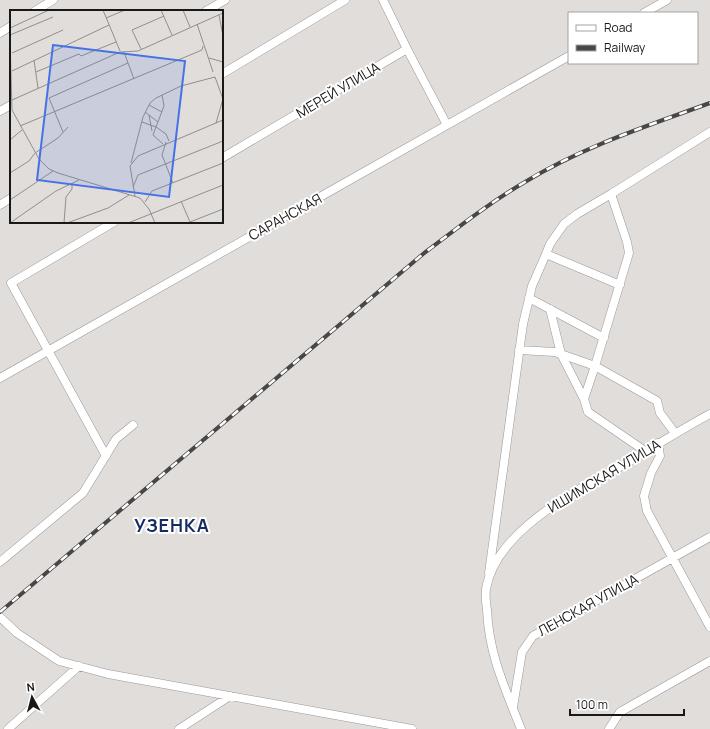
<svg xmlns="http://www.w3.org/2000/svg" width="710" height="729" viewBox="0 0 710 729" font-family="Manrope,sans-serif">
<rect width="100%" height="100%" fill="#e1dddb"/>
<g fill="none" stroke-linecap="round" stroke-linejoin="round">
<defs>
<path id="minor" d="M35 11 53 0
M206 11 225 0
M644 13 667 0
M0 33 11 26
M407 49 447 125
M222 74 345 0
M0 111 11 105
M222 158 407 49 383 0
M611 194 627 242 629 253 595 366 657 401 660 413 675 433
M0 205 11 198
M546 254 620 285
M529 298 604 338
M550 309 561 354 584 399
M519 350 555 352 595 366 584 399 588 412 645 451
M0 378 569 56
M658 443 660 456 651 473 644 496 647 511 710 627
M106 456 11 283 114 222
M0 562 83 493 116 439 133 425
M489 573 523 324 532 286 546 254 550 244 564 224 577 214 611 194 710 132
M0 617 17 633 59 661 108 674 412 729
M513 707 522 652 533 636 710 537
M8 729 79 666
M179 729 230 696
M521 729C505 688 489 655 487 610 486 603 485 596 486 589 496 531 574 492 621 466 651 449 680 430 710 414
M609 729 620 712 710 661"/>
</defs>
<!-- minor casing -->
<use href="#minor" stroke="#9b9796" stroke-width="9"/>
<!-- minor -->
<use href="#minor" stroke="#fff" stroke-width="8"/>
<defs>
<path id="rail" d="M0 612 423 254C456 229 489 203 525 182 582 147 647 126 710 103"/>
</defs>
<!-- rail casing -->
<use href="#rail" stroke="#484646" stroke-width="4"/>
<!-- rail -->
<use href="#rail" stroke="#fff" stroke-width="2.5" stroke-dasharray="8" stroke-linecap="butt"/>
</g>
<g text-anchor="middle" stroke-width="4" stroke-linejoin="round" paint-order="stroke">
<!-- street labels -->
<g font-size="14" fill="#191818" stroke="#fff">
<text transform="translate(338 90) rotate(-31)" y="5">МЕРЕЙ УЛИЦА</text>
<text transform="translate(285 217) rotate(-29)" y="5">САРАНСКАЯ</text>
<text transform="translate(604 476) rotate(-31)" y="5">ИШИМСКАЯ УЛИЦА</text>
<text transform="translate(588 605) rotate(-29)" y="5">ЛЕНСКАЯ УЛИЦА</text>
</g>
<!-- district labels -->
<g font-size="18" font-weight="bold" letter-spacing="1" fill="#162b62" stroke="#fff">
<text x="172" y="532">УЗЕНКА</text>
</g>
</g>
<!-- overview -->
<g transform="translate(10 10)">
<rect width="213" height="213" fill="#e1dddb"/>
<path fill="none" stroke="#918e8d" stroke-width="1" d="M93 0 110 41M151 0 162 25M173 0 180 17M209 5 213 26M96 8 115 0M187 14 203 62M0 18 39 0M0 25 43 7M0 30 2 100 29 149 39 159 48 163 130 188 139 199 145 213M131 39 122 20 154 6M2 43 53 20M199 48 213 52M24 50 28 78M118 53 124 69M2 61 99 15M26 62 69 44 71 46 106 32M152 85 154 96 146 117 156 124 159 131M2 90 110 42 128 41 213 3M139 95 152 102M135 102 148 112M139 105 142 121M132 112 146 117 143 125 153 134M10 116 192 40 193 36M53 122 39 88 118 53 114 42M0 130 12 120M156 132 152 145 163 173M121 153 133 107 140 93 146 88 171 76 205 67 213 89 206 113M0 163 19 151 25 143 48 128 58 117M123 177 128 165 213 131M125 186 120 156 128 146 213 110M0 190 43 161M171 191 180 212M135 192 142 181 213 153M180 212 213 199M0 213 46 181 69 170M54 213 56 187 62 179V173M57 213 98 198 119 185M118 213 213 175"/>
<path fill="#4572e4" fill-opacity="0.15" stroke="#4572e4" stroke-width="2" d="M43 35 175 51 159 187 27 170Z"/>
<rect width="213" height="213" fill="none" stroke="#191818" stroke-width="2"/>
</g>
<!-- legend -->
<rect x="568" y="12" width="130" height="52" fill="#ffffff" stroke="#a3a3a3"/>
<rect x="576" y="25" width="20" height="6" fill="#ffffff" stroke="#a3a3a3"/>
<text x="604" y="32" font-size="12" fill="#191818">Road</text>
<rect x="576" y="45" width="20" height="6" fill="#484646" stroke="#a3a3a3"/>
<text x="604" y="52" font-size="12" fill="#191818">Railway</text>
<!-- north arrow -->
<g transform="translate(32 697) rotate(353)" stroke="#ffffff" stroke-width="3" paint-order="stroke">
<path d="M0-3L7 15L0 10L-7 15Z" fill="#191818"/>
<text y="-6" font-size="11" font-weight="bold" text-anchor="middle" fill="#191818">N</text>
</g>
<!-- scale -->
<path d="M570 709v6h114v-6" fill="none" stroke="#191818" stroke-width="2"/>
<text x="576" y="709" font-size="12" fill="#191818" stroke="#ffffff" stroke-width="3" paint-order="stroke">100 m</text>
</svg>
